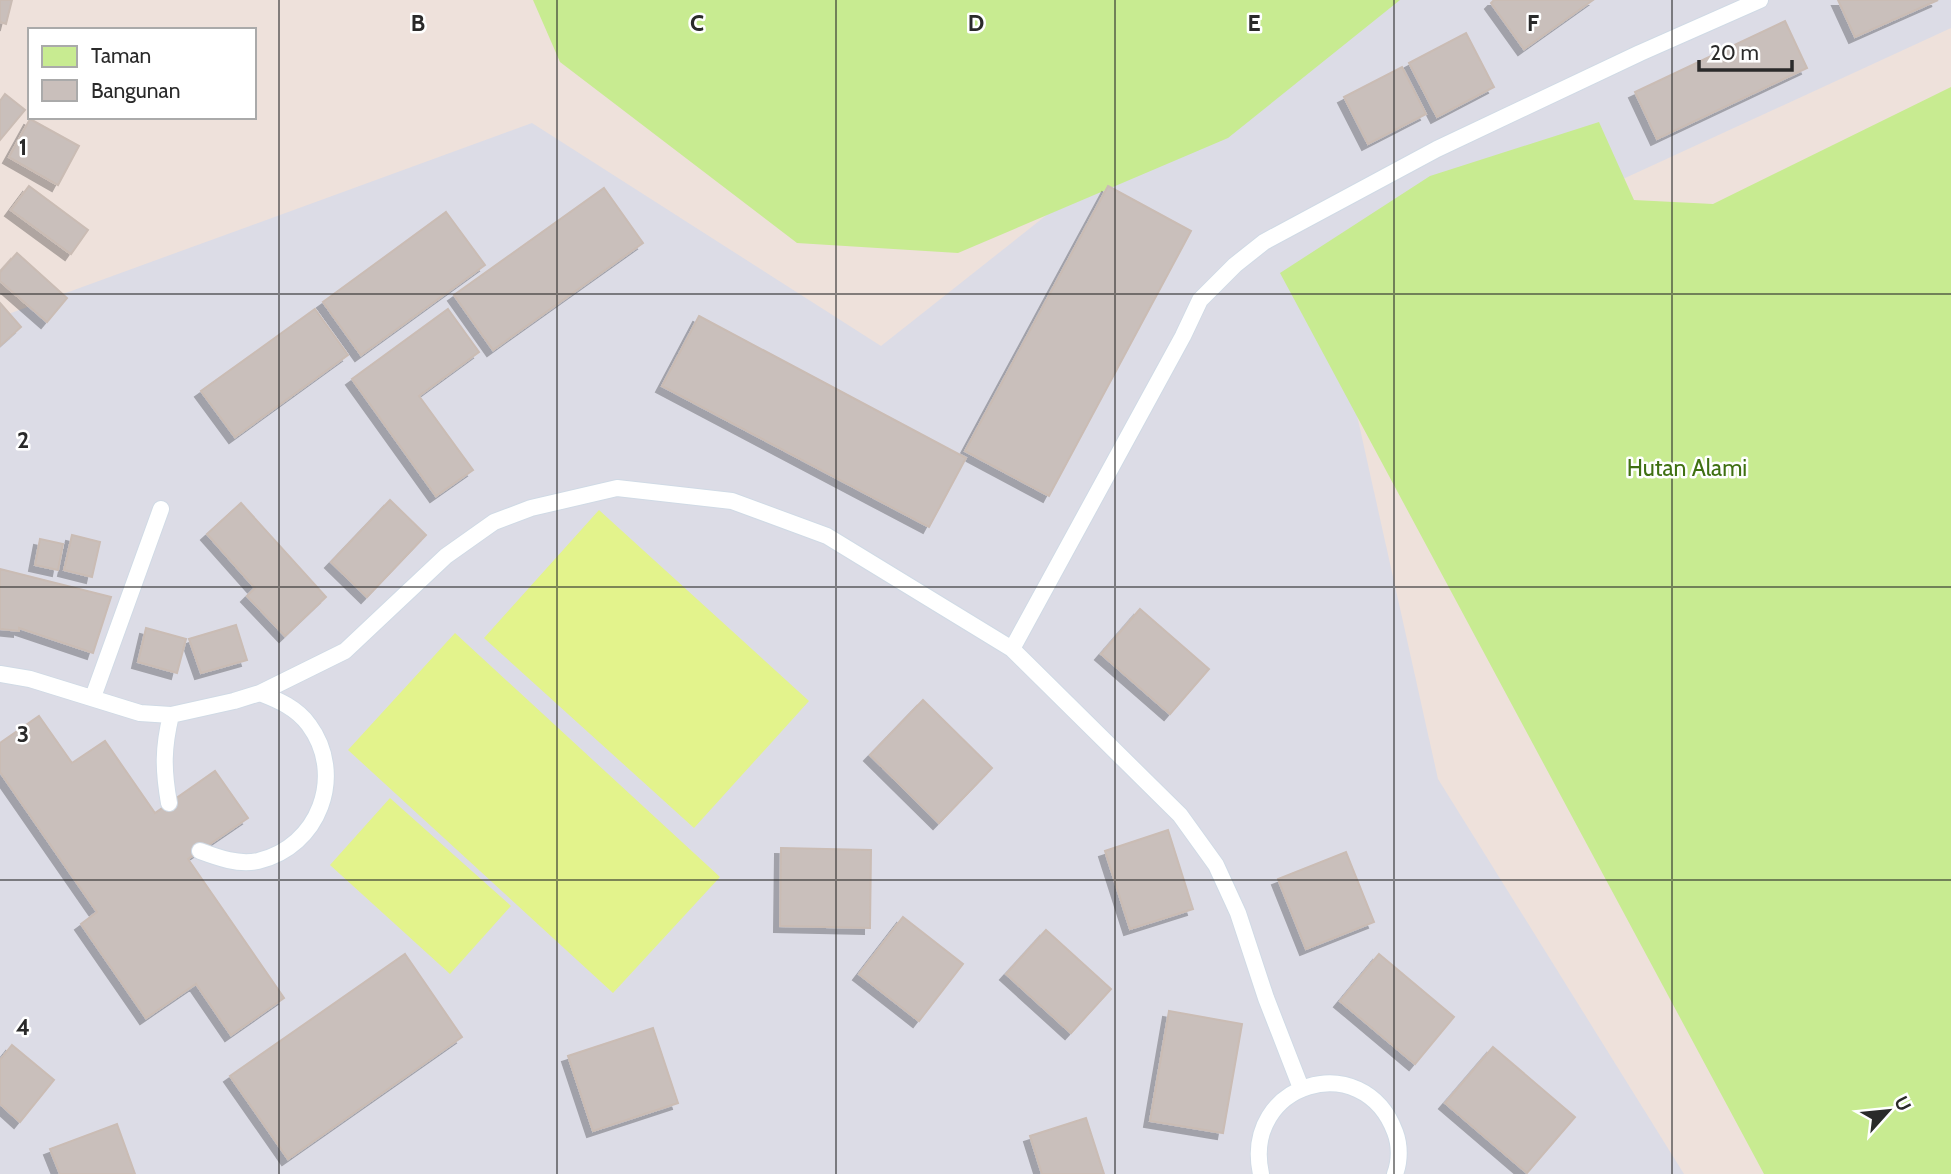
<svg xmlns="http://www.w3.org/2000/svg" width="1951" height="1174" viewBox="0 0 1951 1174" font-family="Cabin,sans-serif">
<defs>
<filter id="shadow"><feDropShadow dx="-6" dy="6" stdDeviation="0" flood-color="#0004"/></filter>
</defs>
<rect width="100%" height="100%" fill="#eee1db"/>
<!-- industrial -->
<path fill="#dcdce6" d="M1319 0H1951V28L1334 312 1438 779 1684 1174H0V317L532 123 881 346Z"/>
<!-- green -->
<path fill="#c8eb91" d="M533 0H1400L1228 138 958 253 797 243 560 62Z
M1951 87V1174H1764L1280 273 1430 176 1599 122 1634 200 1713 204Z"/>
<!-- pitch -->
<path fill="#e3f38c" d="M599 510 809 701 694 828 484 638Z
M455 633 720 877 613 993 348 750Z
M390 798 511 906 450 974 330 865Z"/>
<!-- building -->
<path fill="#c9bfbb" stroke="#cabcb4" stroke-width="2" filter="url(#shadow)" d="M0 0H12L6 24 0 22Z
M1494 0H1593L1524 49 1491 3Z
M1838 0H1938L1855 37Z
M1785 21 1807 68 1657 139 1635 92Z
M1466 33 1494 87 1437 117 1409 63Z
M1402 67 1426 114 1368 144 1344 97Z
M5 94 25 110 0 140V101Z
M30 119 79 146 58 185 9 157Z
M29 186 88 230 71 254 11 210Z
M1108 186 1191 231 1049 496 965 451Z
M604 188 643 243 493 350 454 295Z
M446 212 485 265 361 355 323 302Z
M17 253 67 298 47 322 0 281V272Z
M0 303 21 327 0 346Z
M315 309 348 355 235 437 201 391Z
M448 309 479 352 419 396 473 470 436 496 352 379Z
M699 316 966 458 929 527 662 386Z
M390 500 426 535 367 597 331 562Z
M241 503 326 597 285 636 247 596 255 588 207 534Z
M72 535 100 542 92 577 64 570Z
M40 539 63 544 58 570 35 565Z
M0 569 111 597 93 653 19 628V631L0 629Z
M1140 609 1209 669 1170 714 1101 654Z
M236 625 247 660 201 673 189 639Z
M146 628 186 639 177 673 138 662Z
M923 700 992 768 939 823 870 755Z
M39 716 72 763 105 741 155 813 215 771 248 818 188 859 284 998 231 1035 196 984 146 1018 81 924 97 912 0 772V743Z
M1168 830 1193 909 1130 929 1105 851Z
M781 848 871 850 870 928 780 926Z
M1346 852 1374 922 1306 949 1278 879Z
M903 917 963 964 919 1021 859 974Z
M1046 930 1111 989 1071 1033 1006 974Z
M405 954 462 1037 288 1159 230 1076Z
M1379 954 1454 1017 1415 1064 1340 1001Z
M1169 1011 1242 1024 1223 1133 1150 1121Z
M653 1028 678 1103 593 1131 568 1056Z
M12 1045 54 1080 20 1122 0 1104V1060Z
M1493 1047 1575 1117 1527 1173 1445 1103Z
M1086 1118 1104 1174H1042L1030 1136Z
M117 1124 135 1174H60L50 1149Z"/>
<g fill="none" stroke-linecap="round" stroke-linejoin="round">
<defs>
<path id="service" d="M1012 649 1180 815 1216 865 1238 913 1266 998 1301 1088
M0 674 30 679 140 713 171 715 234 701 260 693 345 651 446 556 494 522 531 508 617 488 732 501 827 536 1012 649 1183 336 1200 300 1235 265 1264 242 1437 149 1640 53 1760 0
M93 697 161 509
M169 803C163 769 163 748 171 715
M200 851C219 858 238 865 258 861 319 847 346 775 309 725 297 708 278 700 260 693
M1261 1174C1241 1083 1363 1046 1395 1132 1400 1145 1400 1161 1395 1174"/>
</defs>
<!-- service casing -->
<use href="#service" stroke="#d0dae5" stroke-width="18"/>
<!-- service -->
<use href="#service" stroke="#fff" stroke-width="16"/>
</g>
<!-- grid -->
<path fill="none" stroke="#2a2a2a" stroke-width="2" stroke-opacity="0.55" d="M279 0V1174M557 0V1174M836 0V1174M1115 0V1174M1394 0V1174M1672 0V1174M0 294H1951M0 587H1951M0 880H1951"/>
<g text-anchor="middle" stroke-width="5" stroke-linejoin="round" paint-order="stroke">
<!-- park labels -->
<g font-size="23" fill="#3f7012" stroke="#fff">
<text x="1687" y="476">Hutan Alami</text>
</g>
</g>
<g font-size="23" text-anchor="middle" font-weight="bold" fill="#2a2a2a" stroke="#fff" stroke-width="5" stroke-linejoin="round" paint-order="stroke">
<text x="418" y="31">B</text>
<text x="697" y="31">C</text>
<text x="976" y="31">D</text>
<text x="1254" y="31">E</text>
<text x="1533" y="31">F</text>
<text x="23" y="155">1</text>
<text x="23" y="448">2</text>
<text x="23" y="742">3</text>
<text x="23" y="1035">4</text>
</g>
<!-- legend -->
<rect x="28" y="28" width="228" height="91" fill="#ffffff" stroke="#aaaaaa" stroke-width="2"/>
<rect x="42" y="46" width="35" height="21" fill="#c8eb91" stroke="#aaaaaa" stroke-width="2"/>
<text x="91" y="63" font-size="21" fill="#2a2a2a">Taman</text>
<rect x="42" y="80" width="35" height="21" fill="#c9bfbb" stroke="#aaaaaa" stroke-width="2"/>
<text x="91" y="98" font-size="21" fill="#2a2a2a">Bangunan</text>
<!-- north arrow -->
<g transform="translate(1888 1111) rotate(63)" stroke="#ffffff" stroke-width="5" paint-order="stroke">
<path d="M0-5L12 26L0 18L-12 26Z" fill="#2a2a2a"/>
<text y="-10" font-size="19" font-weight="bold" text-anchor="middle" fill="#2a2a2a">U</text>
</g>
<!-- scale -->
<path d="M1699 60v10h93v-10" fill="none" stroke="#2a2a2a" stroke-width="3.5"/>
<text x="1710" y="60" font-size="21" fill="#2a2a2a" stroke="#ffffff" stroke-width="5" paint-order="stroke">20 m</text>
</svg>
